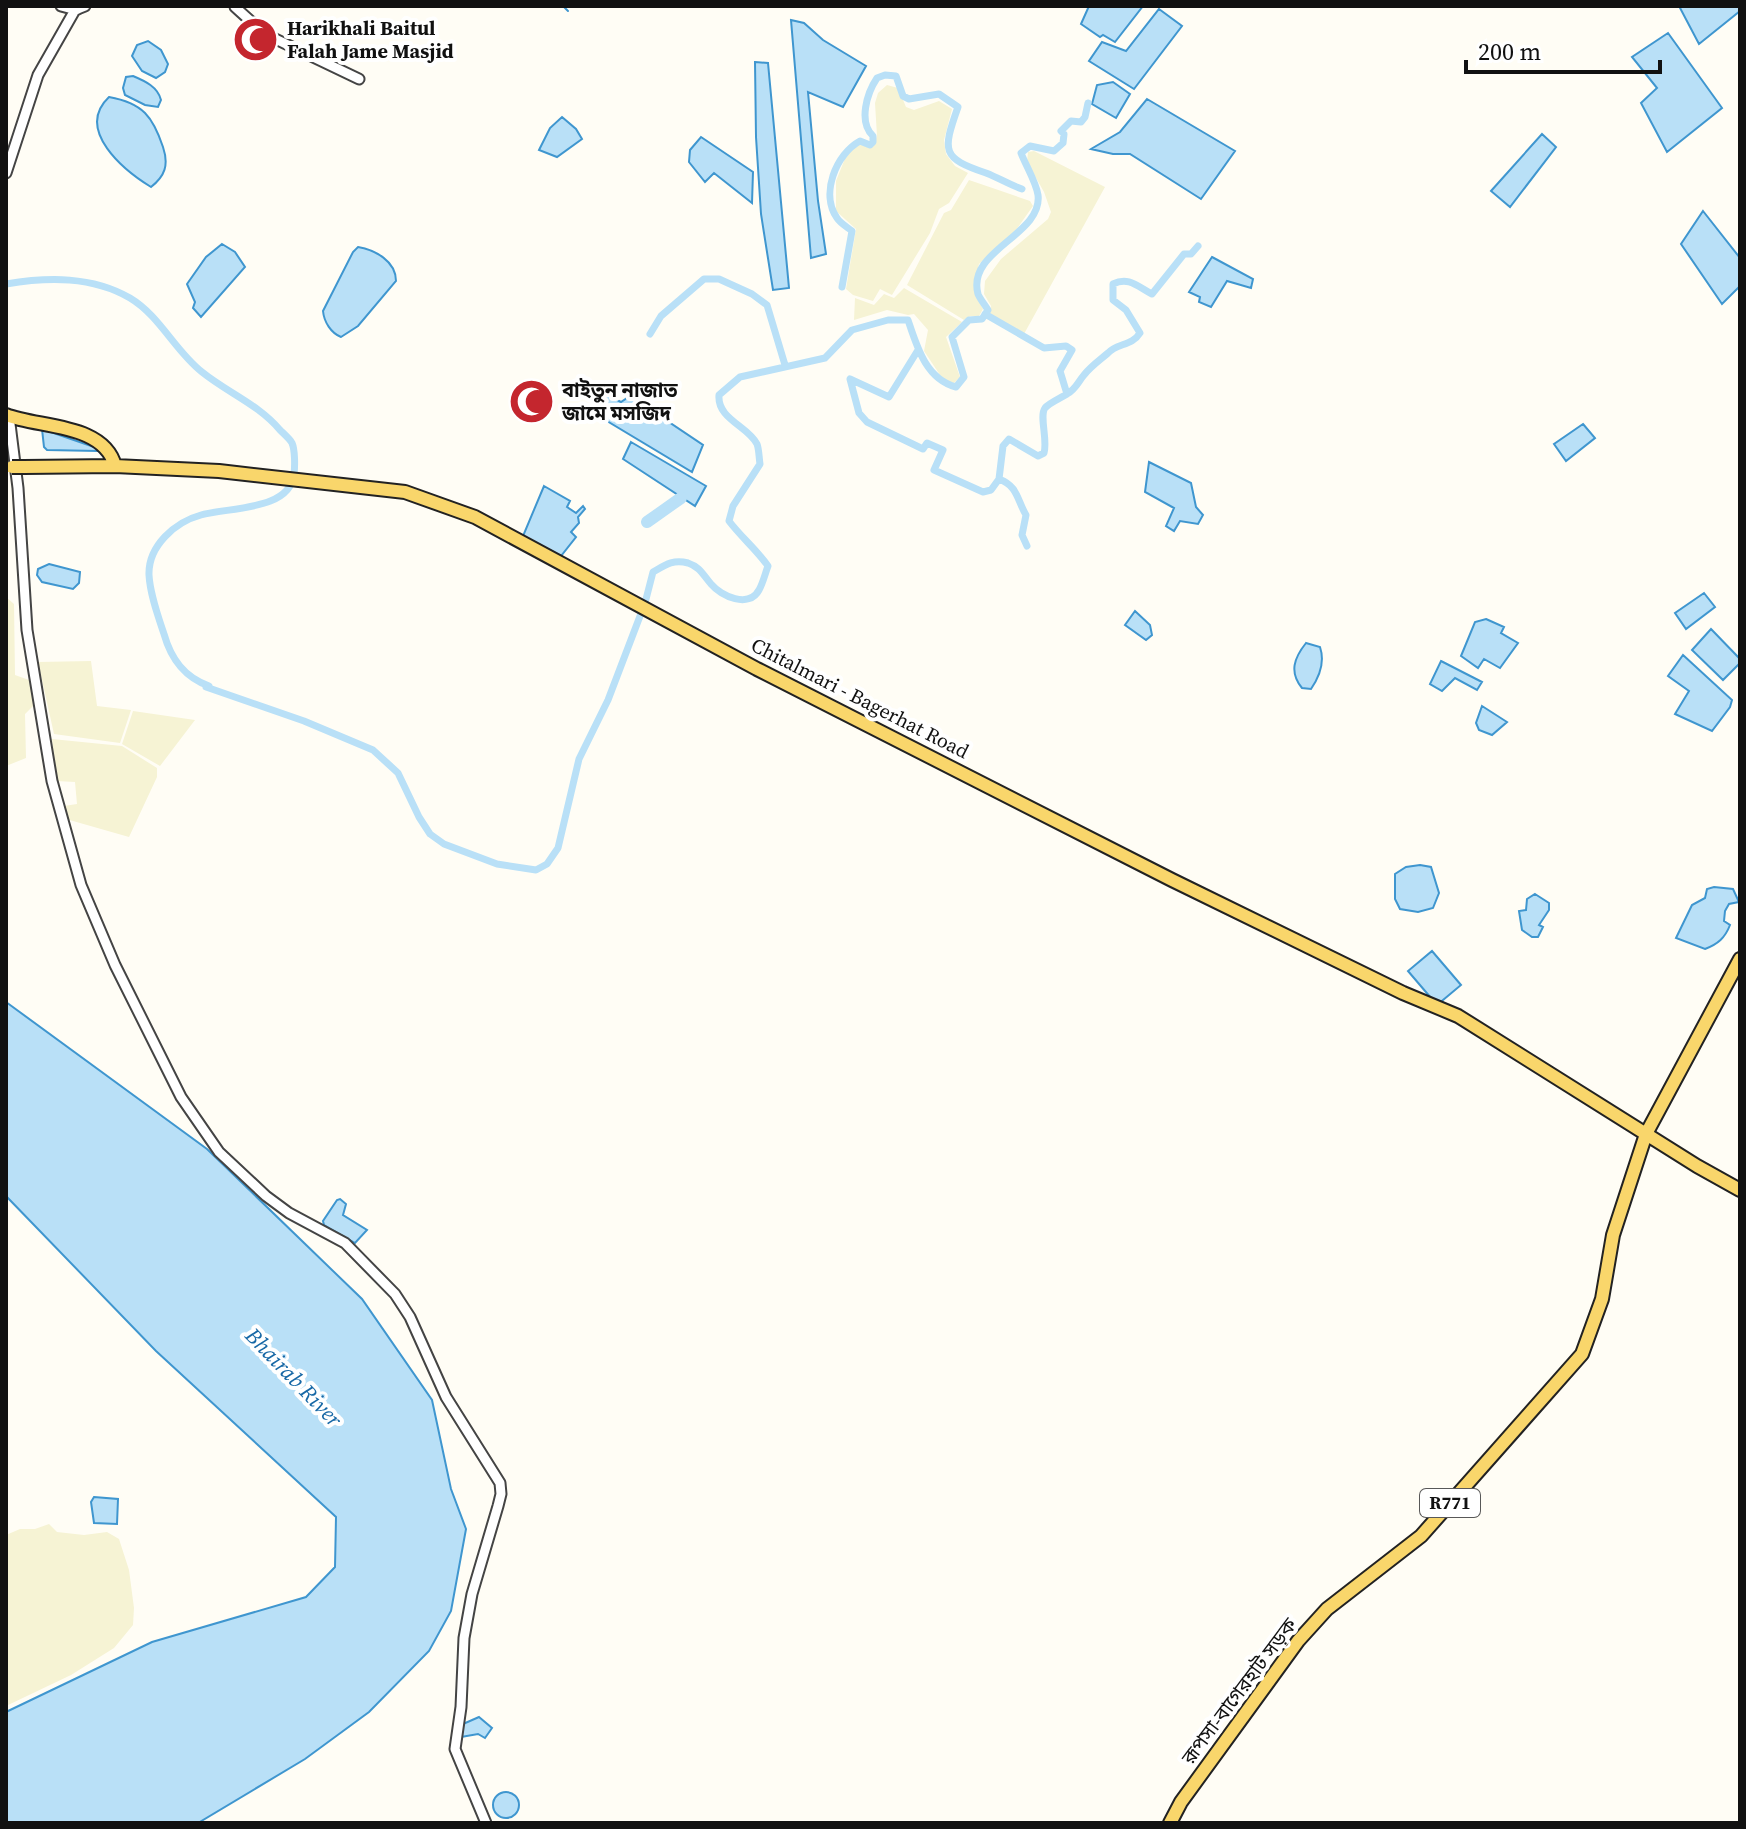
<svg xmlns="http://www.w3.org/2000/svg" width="1746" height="1829" viewBox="0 0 1746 1829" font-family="'Source Serif 4','Noto Sans Bengali',serif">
<rect width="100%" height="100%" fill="#fffdf5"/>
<!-- farmland -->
<path fill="#f6f3d4" d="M887 85 898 88 906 107 914 110 939 101 952 109 944 140 946 154 955 166 968 173 949 203 939 209 930 233 892 295 880 289 873 301 853 295 846 289 856 229 836 211V181L848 151 859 144 873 147 877 136 875 103 878 93Z
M1034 151 1105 187 1024 334 989 316 991 306 984 294 985 281 1001 259 1048 219 1051 212 1044 192 1027 162 1028 152Z
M969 180 1030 201 1033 206 1016 230 979 264 975 281 976 296 983 309 979 316H970L964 320 907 285 944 213 951 210Z
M904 288 962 322 946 337 960 377 954 383 944 381 924 351 928 330 914 314 908 315 887 310 854 320 855 298 874 305 884 294 894 298Z
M6 597 14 604 15 675 29 680 34 705 25 714 26 758 6 766Z
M91 661 97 706 131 710 120 743 54 734 38 662Z
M133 711 195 720 160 766 122 744Z
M52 739 122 746 157 768V777L129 837 66 819 64 806 77 804 75 782 56 781Z
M49 1524 57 1532 84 1535 107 1532 119 1539 129 1570 134 1608 133 1625 114 1648 71 1675 6 1706V1535L20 1529H35Z"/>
<!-- water -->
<path fill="#b9e0f7" stroke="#3f96cf" stroke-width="2" d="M1089 6H1143L1115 42 1103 35 1100 37 1081 24Z
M1679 6H1740V11L1699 44Z
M1159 9 1182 26 1134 89 1089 61 1102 42 1126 51Z
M791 20 804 23 823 40 866 66 843 107 808 92 818 201 826 254 811 258Z
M1668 33 1722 108 1667 152 1641 103 1657 88 1632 57Z
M148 41 161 50 168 64 165 72 156 78 142 71 132 56 137 45Z
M755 62 768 63 789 288 773 290 761 214 756 137Z
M133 76C145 81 158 87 161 100L158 107 145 105 125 95 123 88 126 77Z
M1113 82 1130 94 1116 118 1092 104 1097 85Z
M109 97C143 103 153 117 163 147 169 165 165 176 151 187 125 171 74 130 109 97Z
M1147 99 1235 151 1201 199 1130 154H1113L1091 149 1120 132Z
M562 117 576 129 582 139 557 157 539 150 550 128Z
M1542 134 1556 147 1510 207 1491 191Z
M701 137 753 172 752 203 714 173 705 182 689 162 690 150Z
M1703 211 1740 258V286L1722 304 1681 244Z
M222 244 235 252 245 267 201 317 193 308 195 302 187 284 206 257Z
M358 247C375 250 396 261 396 281L358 326 341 337C331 333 324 322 323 311L353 252Z
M1212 257 1253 279 1251 288 1227 281 1211 307 1199 302 1200 297 1189 292Z
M605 394 621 402 630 396 703 445 692 472 592 412Z
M1583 424 1595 438 1566 461 1554 444Z
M42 429 97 448V451L47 450 44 447Z
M631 442 706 486 695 506 623 459Z
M1149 462 1191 483 1196 507 1203 515 1198 524 1180 521 1174 531 1166 526 1174 508 1145 492Z
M544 486 570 501 567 507 576 513 583 506 585 509 578 517 579 523 571 532 576 537 561 556 523 536Z
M49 564 80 572 79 583 73 589 42 582 37 575 38 569Z
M1704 593 1715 607 1686 629 1675 613Z
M1135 611 1150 625 1152 635 1146 640 1125 625Z
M1486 619 1504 627 1501 633 1518 643 1500 668 1484 659 1478 668 1461 656 1475 622Z
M1711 629 1740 659V663L1723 680 1692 650Z
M1306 643 1320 647C1325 662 1320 676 1311 689L1302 688C1289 672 1294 658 1306 643Z
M1683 655 1732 700 1730 707 1712 731 1675 714 1689 691 1668 676Z
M1441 661 1482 682 1477 690 1455 678 1442 691 1430 684Z
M1482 706 1507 722 1492 735 1479 730 1476 723Z
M1420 865 1431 867 1439 893 1433 908 1418 912 1400 909 1395 899V874L1406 867Z
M1714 887 1733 889 1739 902 1729 904 1725 911 1724 921 1730 925C1725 938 1718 944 1705 949L1676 938 1692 905 1705 898 1707 889Z
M1535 894 1549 903V910L1539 925 1543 927 1538 937H1532L1522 930 1519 911 1526 910 1527 899Z
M1432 951 1461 985 1437 1005 1408 971Z
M6 1002 207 1149 362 1299 432 1400 451 1489 466 1529 451 1611 429 1651 369 1712 305 1759 198 1823H6V1712L152 1642 306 1597 335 1567 336 1517 156 1351 6 1196Z
M340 1199 346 1204 343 1215 367 1230 355 1243 324 1225 323 1221 337 1200Z
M94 1497 118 1499 117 1524 94 1523 91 1502Z
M479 1717 492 1728 485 1738 478 1734 461 1737 463 1724Z
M493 1805a13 13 0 1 1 26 0a13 13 0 1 1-26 0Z"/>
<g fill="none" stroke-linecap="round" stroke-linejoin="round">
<!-- stream -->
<path stroke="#3f96cf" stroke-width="2" d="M563 6 568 11"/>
<!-- canal -->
<path stroke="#b9e0f7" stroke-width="7" d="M6 284C48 277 92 276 130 298 160 316 175 351 202 372 228 393 258 404 280 430 283 433 290 439 292 443 295 450 295 466 294 474 290 511 229 507 201 515 175 522 148 546 149 575 150 594 158 616 164 634 171 659 184 677 209 686
M842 287 852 231C847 227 840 223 837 218 820 194 836 154 860 141L870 145 873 142V136C858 122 867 93 877 78L885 75 896 76 903 96 909 99 939 94 958 107C942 152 942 158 986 173 999 178 1010 185 1022 189
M985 314 1044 348 1066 346 1072 350 1060 371 1067 394C1061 398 1049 403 1045 408 1039 416 1048 440 1044 453L1038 456 1009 439 1003 446 999 479C1018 486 1017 500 1026 515L1022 535 1027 546
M650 334 661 316 704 279H719L752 294 767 305 785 365
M918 350 889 397 850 379 859 413 867 422 923 449 927 443 943 450 934 470 983 492 991 490 999 479
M1067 394C1076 389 1078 382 1084 375 1091 366 1100 360 1108 353 1117 343 1132 346 1140 333L1126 310 1113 300V284C1129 276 1138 287 1152 294L1184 254H1191L1198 246
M206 687 304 721 373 750 398 773 419 817 430 834 444 844 497 864 536 870 547 864 558 848 579 759 608 700 645 603 653 572C665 565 673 559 688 563 700 567 703 575 711 584 721 596 749 609 759 590 763 583 765 574 768 566 756 549 741 537 729 521L733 506 760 464C759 458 759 449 757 444 748 426 717 419 719 395L740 377 825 358 852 330 888 320H908C917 347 926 379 956 387L964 377 952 337 969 320 982 319 988 310C985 305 980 299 978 294 966 250 1043 235 1038 195 1036 182 1026 166 1021 153L1030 146 1054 151 1063 143 1064 134 1061 131 1071 121 1081 122 1085 117 1088 103"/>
<!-- river -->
<path stroke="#b9e0f7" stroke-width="12" d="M647 522 681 498"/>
<defs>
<path id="minor" d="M61 6 76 10 80 8
M235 7 265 34 359 79
M6 173 38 75 75 10 85 6
M9 416 18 488 27 630 52 781 81 885 115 965 181 1097 219 1152 266 1196 289 1213 345 1243 395 1294 410 1317 446 1397 500 1483 501 1494 498 1506 472 1594 464 1638 461 1707 455 1749 486 1823"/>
<path id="major" d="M6 415C39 428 104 423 115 466
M24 467 115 466 219 471 405 492 475 517 757 669 1172 880 1403 993 1458 1016 1697 1166 1740 1190
M1170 1823 1181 1802 1298 1641 1327 1609 1421 1536 1582 1354 1602 1299 1613 1235 1646 1134 1740 959"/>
</defs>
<!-- minor casing -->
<use href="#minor" stroke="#444" stroke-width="13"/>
<!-- major casing -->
<use href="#major" stroke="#222" stroke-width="16"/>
<!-- minor -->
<use href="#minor" stroke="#fff" stroke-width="9"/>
<!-- major -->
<use href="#major" stroke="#f9d66b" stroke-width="12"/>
<defs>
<path id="major-bridge" d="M12 467H24"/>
</defs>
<!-- major-bridge casing -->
<use href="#major-bridge" stroke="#222" stroke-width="16" stroke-linecap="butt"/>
<!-- major-bridge -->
<use href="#major-bridge" stroke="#f9d66b" stroke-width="12"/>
</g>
<!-- icons -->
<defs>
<symbol id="mosque-disc" viewBox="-11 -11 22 22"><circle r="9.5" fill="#c4262e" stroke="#fff"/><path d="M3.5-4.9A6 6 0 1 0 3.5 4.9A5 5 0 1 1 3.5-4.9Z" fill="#fff"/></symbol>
</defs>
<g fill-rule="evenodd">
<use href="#mosque-disc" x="230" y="14" width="51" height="51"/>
<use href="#mosque-disc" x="506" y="376" width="51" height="51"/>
</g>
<g text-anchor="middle" stroke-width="8" stroke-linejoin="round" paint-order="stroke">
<!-- shield labels -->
<rect fill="#fff" stroke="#585858" stroke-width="2" x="1420" y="1489" width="60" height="28" rx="6"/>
<g font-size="18" font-weight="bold" fill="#111">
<text x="1450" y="1509">R771</text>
</g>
<!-- poi labels -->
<g font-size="20" font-weight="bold" fill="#111" stroke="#fff" text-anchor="start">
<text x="287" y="35">Harikhali Baitul<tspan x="287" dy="23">Falah Jame Masjid</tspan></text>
<text x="562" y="397">বাইতুন নাজাত<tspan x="562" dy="23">জামে মসজিদ</tspan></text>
</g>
<!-- street labels -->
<g font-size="20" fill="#111" stroke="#fff">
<text transform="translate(860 698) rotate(27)" y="7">Chitalmari - Bagerhat Road</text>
<text transform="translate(1239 1691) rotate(-53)" y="7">রূপসা-বাগেরহাট সড়ক</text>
</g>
<!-- water labels -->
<g font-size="22" font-style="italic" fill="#1768a6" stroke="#fff">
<text transform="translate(294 1377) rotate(46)" y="8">Bhairab River</text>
</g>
</g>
<!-- border -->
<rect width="1746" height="1829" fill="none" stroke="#111111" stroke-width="16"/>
<!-- scale -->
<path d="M1466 60v12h194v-12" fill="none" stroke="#111111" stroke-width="4"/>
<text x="1478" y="60" font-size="24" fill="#111111" stroke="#ffffff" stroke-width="6" paint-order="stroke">200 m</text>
</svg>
